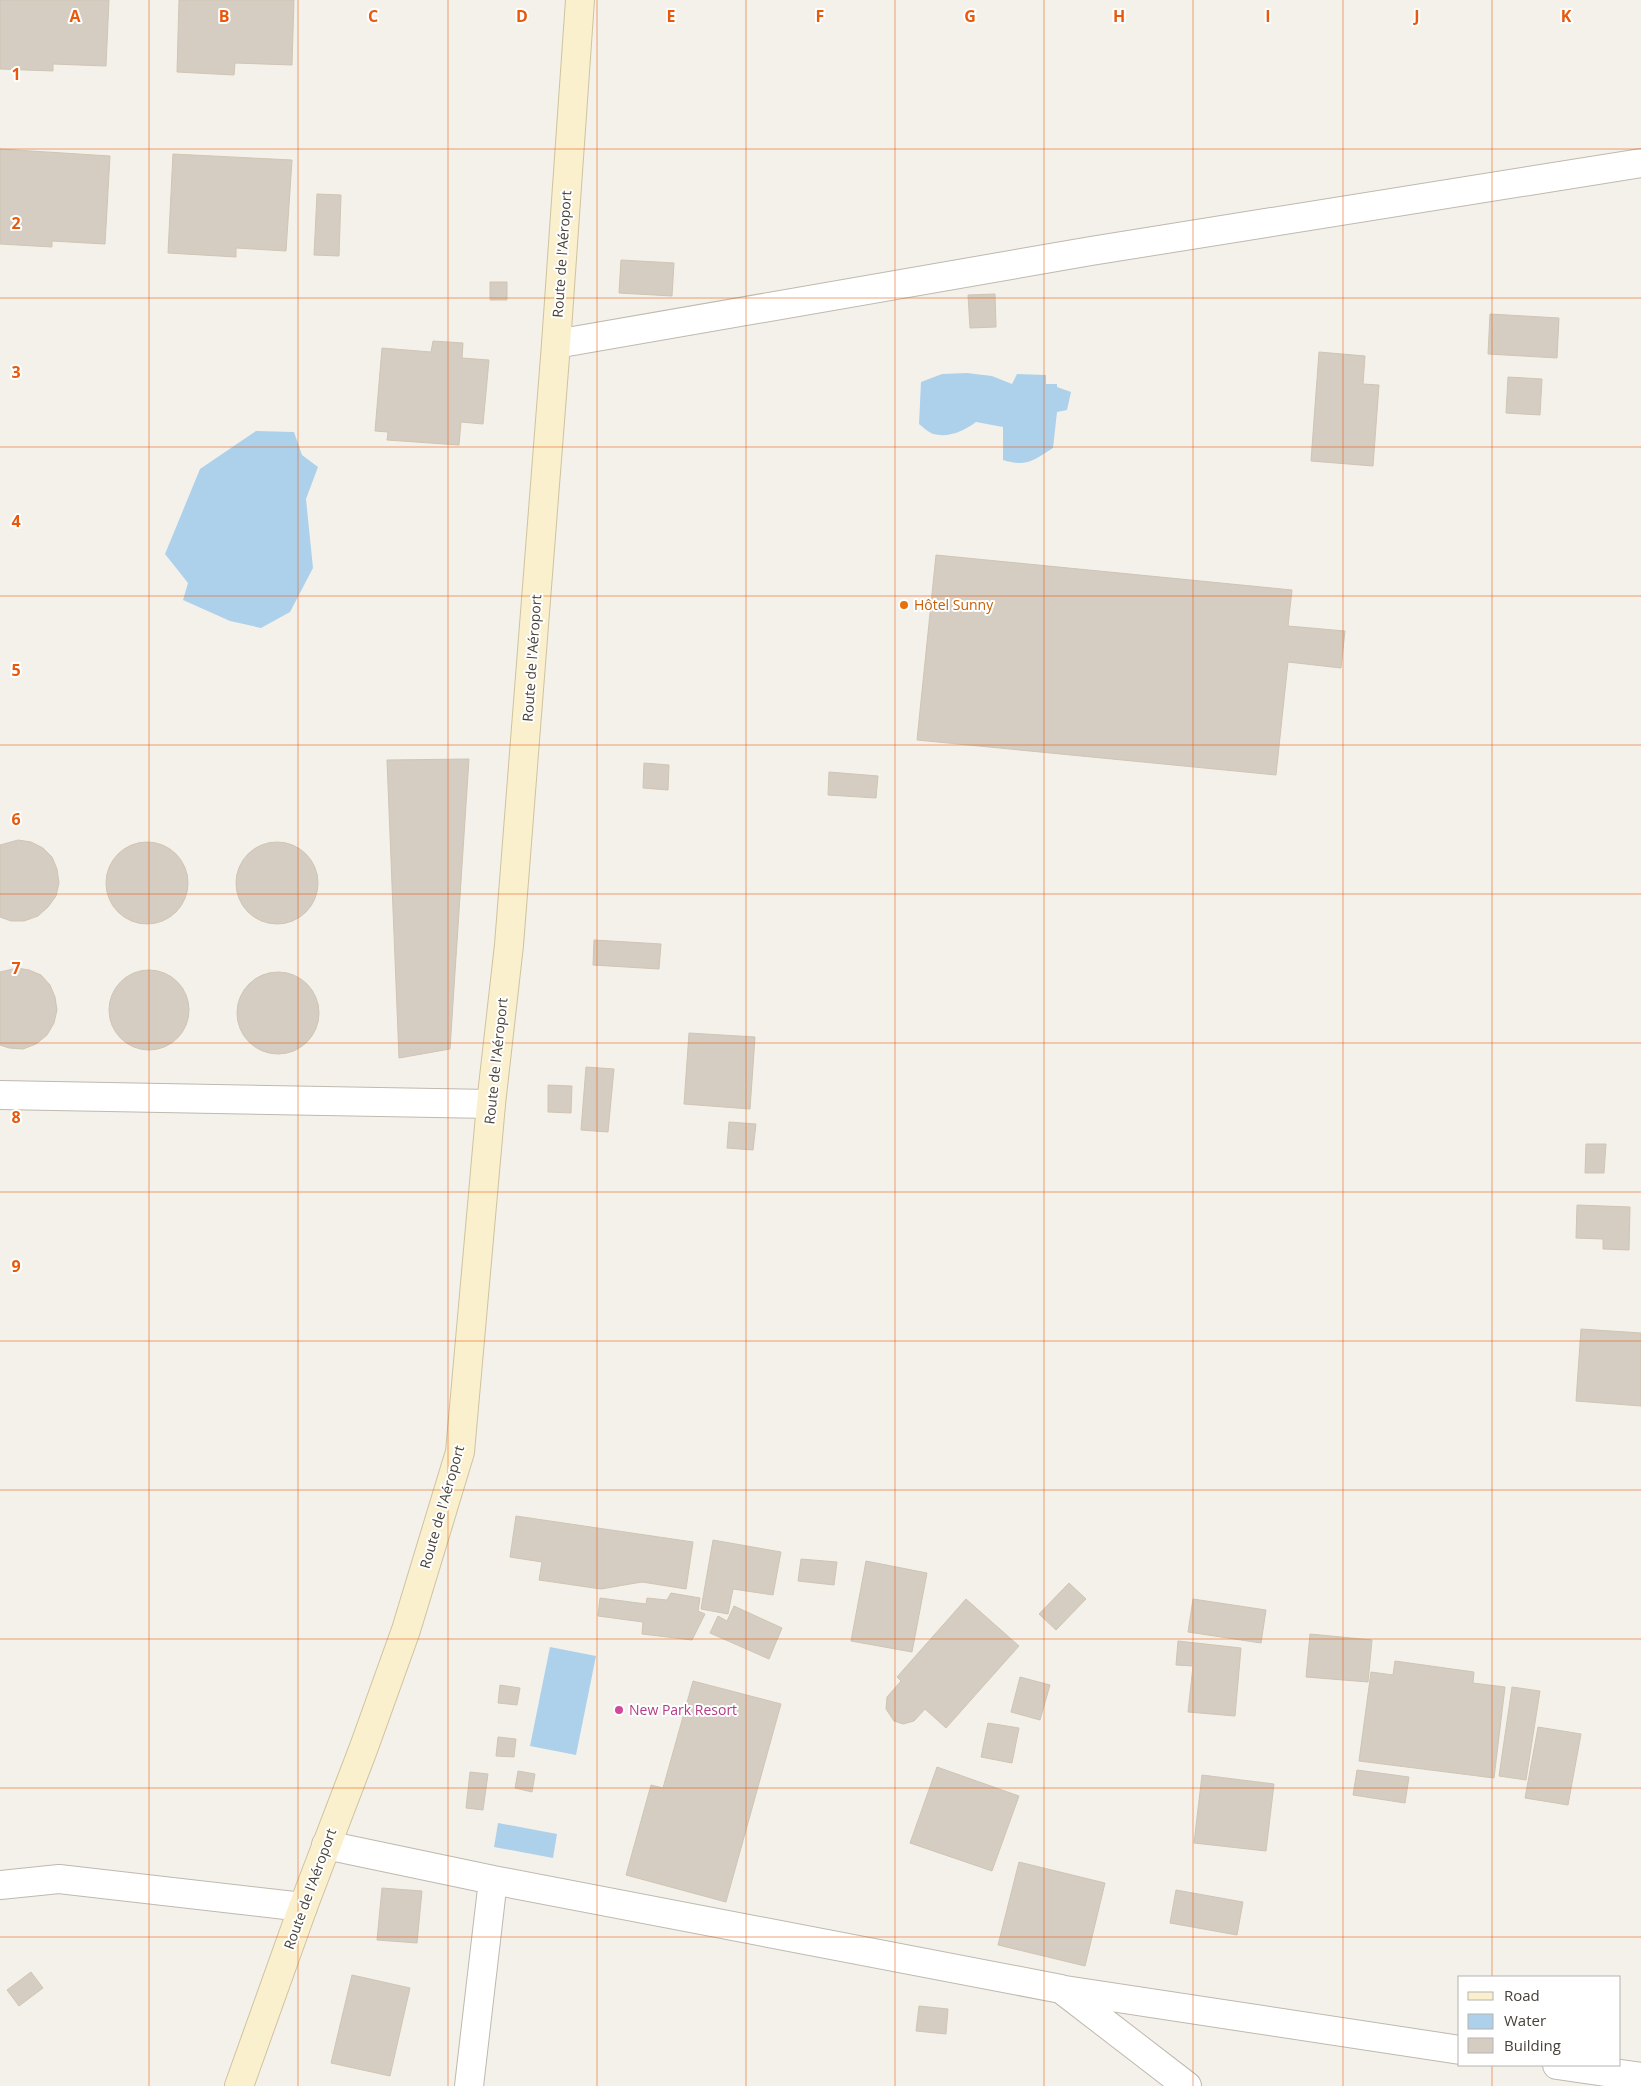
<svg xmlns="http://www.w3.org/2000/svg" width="1641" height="2086" viewBox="0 0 1641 2086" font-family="'Open Sans',sans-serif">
<rect width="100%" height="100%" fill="#f4f1eb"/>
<!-- water -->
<path fill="#add1eb" d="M967 373 992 376 1012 384 1017 374 1046 375V384H1057V387L1071 392 1067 410 1057 412 1053 448C1033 461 1026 467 1003 460V427L976 422C964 431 949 438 933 434 928 432 923 427 919 424L921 382 942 374Z
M256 431 294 432 302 455 318 467 306 499 313 568 290 612 261 628 230 621 183 600 188 583 165 554 200 469Z
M550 1647 596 1656 576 1755 530 1746Z
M498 1823 557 1834 553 1858 494 1847Z"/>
<!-- building -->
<path fill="#d5cdc1" stroke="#cfc5b5" d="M0 0H109L106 66 53 64V71L0 69Z
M179 0H294L292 65 235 63 234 75 177 72Z
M0 149 110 156 105 244 52 241V247L0 244Z
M173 154 292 160 286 251 236 248V257L168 253Z
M317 194 341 195 339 256 314 255Z
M621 260 674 263 672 296 619 293Z
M490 282H507V300H490Z
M995 294 996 327 970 328 968 295Z
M1490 314 1559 318 1557 358 1488 354Z
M433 341 463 343 462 358 489 360 483 424 461 422 459 445 387 440 388 432 375 431 382 348 431 352Z
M1319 352 1365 356 1363 384 1379 385 1373 466 1311 461Z
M1508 377 1542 379 1540 415 1506 413Z
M936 555 1292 590 1288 626 1345 631 1341 668 1288 662 1276 775 917 740Z
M469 759 450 1049 399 1058 387 760Z
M644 763 669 765 668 790 643 788Z
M829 772 878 776 876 798 828 795Z
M18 840 31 842 43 848 52 857 57 869 59 883 56 896 48 907 38 916 24 921H11L0 917V845Z
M236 883a41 41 0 1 1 82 0a41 41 0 1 1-82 0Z
M106 883a41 41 0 1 1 82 0a41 41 0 1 1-82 0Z
M594 940 661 944 659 969 593 965Z
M17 968 29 970 41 975 50 985 55 997 57 1010 54 1023 47 1035 36 1044 23 1049 9 1048 0 1045V972Z
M109 1010a40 40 0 1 1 80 0a40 40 0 1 1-80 0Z
M237 1013a41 41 0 1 1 82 0a41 41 0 1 1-82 0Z
M689 1033 755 1037 750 1109 684 1104Z
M586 1067 614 1069 608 1132 581 1130Z
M548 1085 572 1086 571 1113 548 1112Z
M729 1122 756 1124 753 1150 727 1148Z
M1586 1144H1606L1604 1173H1585Z
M1577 1205 1630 1207 1629 1250 1603 1249V1239L1576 1238Z
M1581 1329 1641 1333V1406L1576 1401Z
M516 1516 693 1542 686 1589 642 1582 601 1589 539 1580 542 1562 510 1557Z
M713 1540 781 1552 773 1595 733 1589 728 1614 701 1609Z
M801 1559 837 1562 834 1585 798 1581Z
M866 1561 927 1573 912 1652 851 1641Z
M1069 1583 1086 1599 1056 1630 1039 1614Z
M671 1593 700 1598 698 1611 705 1614 692 1640 642 1634 643 1622 598 1616 600 1598 646 1604 647 1598 667 1600Z
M966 1599 1019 1646 946 1728 925 1709 914 1721 903 1724 894 1721 886 1709 887 1697 901 1681 897 1677Z
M1193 1599 1266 1610 1261 1643 1188 1632Z
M734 1606 782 1628 769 1659 710 1633 718 1616 727 1621Z
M1310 1634 1372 1640 1368 1682 1306 1677Z
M1178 1641 1241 1648 1235 1716 1188 1712 1193 1666 1176 1665Z
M1395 1661 1474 1672 1473 1683 1505 1687 1494 1778 1359 1761 1371 1672 1393 1675Z
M1020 1677 1050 1685 1040 1720 1011 1712Z
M693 1681 781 1704 726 1902 626 1875 651 1785 663 1788Z
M500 1685 520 1688 517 1705 498 1703Z
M1512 1687 1540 1691 1526 1780 1499 1776Z
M988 1723 1019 1728 1012 1763 981 1757Z
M1538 1727 1581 1734 1568 1805 1525 1798Z
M498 1737 516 1739 514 1757 496 1756Z
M937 1767 1019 1796 992 1871 910 1843Z
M1357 1770 1409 1777 1405 1803 1353 1795Z
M518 1771 535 1774 532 1792 515 1788Z
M470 1772 488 1774 483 1810 466 1808Z
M1202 1775 1274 1784 1266 1851 1194 1843Z
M1019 1862 1105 1883 1085 1966 998 1945Z
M382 1888 422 1891 417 1943 377 1940Z
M1176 1890 1243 1902 1237 1935 1170 1923Z
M31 1972 43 1988 19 2006 7 1990Z
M352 1975 410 1988 390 2076 331 2063Z
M919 2006 948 2009 946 2034 916 2031Z"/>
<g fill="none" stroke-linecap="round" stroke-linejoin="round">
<defs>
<path id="minor" d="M556 344 1091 251 1641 163
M0 1095 491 1104
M326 1845 493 1880 469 2086
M493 1880 1061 1989 1187 2086
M0 1885 59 1879 303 1907
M1065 1990 1460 2050
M1557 2065 1641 2077"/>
<path id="secondary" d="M239 2086 303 1907 364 1747 406 1630 460 1452 491 1104 509 945 556 344 580 0"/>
</defs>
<!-- minor casing -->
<use href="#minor" stroke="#bfb9ae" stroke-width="30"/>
<!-- secondary casing -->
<use href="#secondary" stroke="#cfc39e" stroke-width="30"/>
<!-- minor -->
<use href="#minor" stroke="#fff" stroke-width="28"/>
<!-- secondary -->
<use href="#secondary" stroke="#faf0ce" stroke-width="28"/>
</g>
<!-- grid -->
<path fill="none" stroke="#e8590c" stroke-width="1" stroke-opacity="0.55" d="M149 0V2086M298 0V2086M448 0V2086M597 0V2086M746 0V2086M895 0V2086M1044 0V2086M1193 0V2086M1343 0V2086M1492 0V1977M0 149H1641M0 298H1641M0 447H1641M0 596H1641M0 745H1641M0 894H1641M0 1043H1641M0 1192H1641M0 1341H1641M0 1490H1641M0 1639H1641M0 1788H1641M0 1937H1641M1492 2065V2086"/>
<!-- markers -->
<circle fill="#e8710a" stroke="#fff" stroke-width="2" cx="904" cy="605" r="5"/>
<circle fill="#d1479c" stroke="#fff" stroke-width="2" cx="619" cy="1710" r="5"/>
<g text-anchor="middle" stroke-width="4" stroke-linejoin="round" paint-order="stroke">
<!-- street labels -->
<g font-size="14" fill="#474239" stroke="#fff">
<text transform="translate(562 254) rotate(-86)" y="5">Route de l'Aéroport</text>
<text transform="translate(532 658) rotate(-86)" y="5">Route de l'Aéroport</text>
<text transform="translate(496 1061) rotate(-84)" y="5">Route de l'Aéroport</text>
<text transform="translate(442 1507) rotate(-74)" y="5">Route de l'Aéroport</text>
<text transform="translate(310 1889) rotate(-70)" y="5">Route de l'Aéroport</text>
</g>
<!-- food labels -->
<g font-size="14" fill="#c56008" stroke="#fff" text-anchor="start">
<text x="914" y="610">Hôtel Sunny</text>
</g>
<!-- hotel labels -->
<g font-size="14" fill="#b23c85" stroke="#fff" text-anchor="start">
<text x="629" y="1715">New Park Resort</text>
</g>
</g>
<g font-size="16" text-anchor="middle" font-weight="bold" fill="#e8590c" stroke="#fff" stroke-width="4" stroke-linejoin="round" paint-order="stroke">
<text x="75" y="22">A</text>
<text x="224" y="22">B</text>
<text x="373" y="22">C</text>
<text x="522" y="22">D</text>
<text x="671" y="22">E</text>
<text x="820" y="22">F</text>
<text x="970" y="22">G</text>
<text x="1119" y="22">H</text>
<text x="1268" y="22">I</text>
<text x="1417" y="22">J</text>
<text x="1566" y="22">K</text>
<text x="16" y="80">1</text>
<text x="16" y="229">2</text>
<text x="16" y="378">3</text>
<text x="16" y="527">4</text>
<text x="16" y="676">5</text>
<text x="16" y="825">6</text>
<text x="16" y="974">7</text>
<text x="16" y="1123">8</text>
<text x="16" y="1272">9</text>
</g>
<!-- legend -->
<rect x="1458" y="1976" width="162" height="90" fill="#ffffff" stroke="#b5b3b0"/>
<rect x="1468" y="1992" width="25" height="8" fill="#faf0ce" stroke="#b5b3b0"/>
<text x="1504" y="2001" font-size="15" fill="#474239">Road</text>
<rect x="1468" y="2014" width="25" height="15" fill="#add1eb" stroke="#b5b3b0"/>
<text x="1504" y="2026" font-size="15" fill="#474239">Water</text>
<rect x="1468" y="2038" width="25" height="15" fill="#d5cdc1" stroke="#b5b3b0"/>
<text x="1504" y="2051" font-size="15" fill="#474239">Building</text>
</svg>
